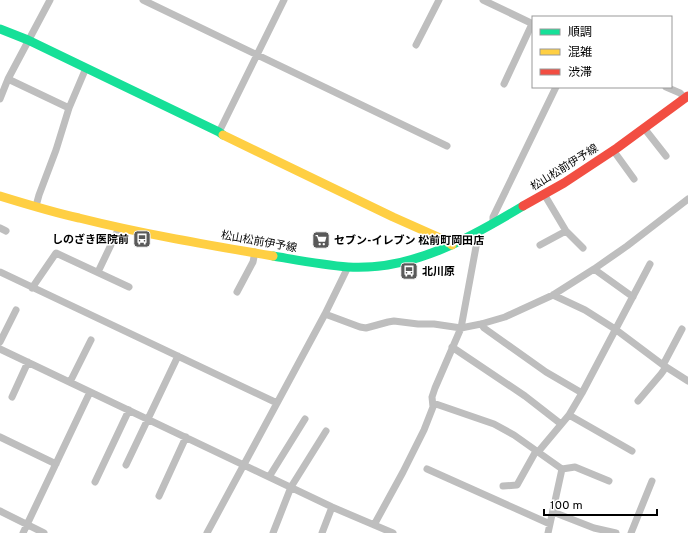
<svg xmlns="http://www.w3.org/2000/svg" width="688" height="533" viewBox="0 0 688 533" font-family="Overpass,'Noto Sans JP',sans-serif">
<rect width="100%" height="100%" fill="#fff"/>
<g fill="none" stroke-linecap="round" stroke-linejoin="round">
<!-- street -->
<path stroke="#bebebe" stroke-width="7" d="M143 0 447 146
M483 0 533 24
M416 45 439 0
M8 79 69 108
M504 84 532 24
M666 87 680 93 685 98
M0 99 8 79 50 0
M644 128 666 156
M219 132 284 0
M613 150 634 179
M544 194 566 231 583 248
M36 206 39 195 56 150 69 108 86 68
M493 224V217L556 87
M0 228 6 231
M540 245 566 231
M594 269 633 297
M0 272 277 403
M98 272 119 228
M32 288 56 253 129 287
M237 292 253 262 255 252
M553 295 585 310 615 329 663 365 688 381
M325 314 360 327 366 328 388 322 394 321 418 324H434L461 328 481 324 505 317 553 295 594 269 627 246 688 199
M481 324 484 328 546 372 582 393
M0 342 16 310
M452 347 525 396 561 424
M0 349 332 507 393 533
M663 365 682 329
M70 382 91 340
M12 397 28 362
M638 401 661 374 666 367
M433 403 494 424 514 435 562 469 548 533
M569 415 632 451
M0 437 56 464
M538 452 569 415 582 393 650 264
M126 465 178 356
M427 469 550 524
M562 469 575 467 609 481
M269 477 305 419
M95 482 129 410
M503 486 517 485 536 451
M159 496 186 437
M0 511 44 533
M553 512 594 528 616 533
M374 525 403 472 424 430 433 407 432 397 435 388 461 328 478 236V232
M23 533 90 392
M207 533 325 314 348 267
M273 533 291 487 326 431
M322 533 332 507
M631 533 652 481"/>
<!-- fast -->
<path stroke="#16e098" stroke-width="9" d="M0 29 28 40 219 132 223 135
M273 256C297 260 323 265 348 267 412 271 470 238 523 206"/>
<!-- slow -->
<path stroke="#ffcf43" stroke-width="9" d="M223 135 393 217 447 241 452 245
M0 196C26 204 52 212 79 218 143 234 208 245 273 256"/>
<!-- jam -->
<path stroke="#f24e42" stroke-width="9" d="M523 206 564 183 617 148 688 96"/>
</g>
<!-- icons -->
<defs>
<symbol id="bus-square" viewBox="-11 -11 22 22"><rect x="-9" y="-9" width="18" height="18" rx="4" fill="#595959" stroke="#fff"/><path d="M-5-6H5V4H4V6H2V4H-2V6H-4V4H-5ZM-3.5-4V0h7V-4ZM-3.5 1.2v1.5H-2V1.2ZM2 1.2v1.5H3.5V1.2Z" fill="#fff"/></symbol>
<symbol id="supermarket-square" viewBox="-11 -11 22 22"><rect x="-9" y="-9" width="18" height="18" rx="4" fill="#595959" stroke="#fff"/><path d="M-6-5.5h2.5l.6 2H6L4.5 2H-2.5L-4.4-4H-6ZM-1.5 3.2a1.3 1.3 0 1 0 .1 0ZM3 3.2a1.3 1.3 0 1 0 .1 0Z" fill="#fff"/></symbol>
</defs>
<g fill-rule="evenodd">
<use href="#bus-square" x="132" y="229" width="20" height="20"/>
<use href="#supermarket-square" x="311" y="230" width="20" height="20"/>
<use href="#bus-square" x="399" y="261" width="20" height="20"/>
</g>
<g text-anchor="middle" stroke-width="3" stroke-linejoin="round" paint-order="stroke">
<!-- street labels -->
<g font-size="11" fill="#000" stroke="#fff">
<text transform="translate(564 167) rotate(-32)" y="4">松山松前伊予線</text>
<text transform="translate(259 241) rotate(10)" y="4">松山松前伊予線</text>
</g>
<!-- poi labels -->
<g font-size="11" font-weight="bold" fill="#000" stroke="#fff" text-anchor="start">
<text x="129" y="243" text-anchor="end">しのざき医院前</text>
<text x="334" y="244">セブン-イレブン 松前町岡田店</text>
<text x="422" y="275">北川原</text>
</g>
</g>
<!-- legend -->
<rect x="532" y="16" width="140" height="72" fill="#ffffff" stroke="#999999"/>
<rect x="540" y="29" width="20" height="6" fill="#16e098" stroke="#999999"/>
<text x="568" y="36" font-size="12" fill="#000000">順調</text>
<rect x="540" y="49" width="20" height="6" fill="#ffcf43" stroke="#999999"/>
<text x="568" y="56" font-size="12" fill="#000000">混雑</text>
<rect x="540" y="69" width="20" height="6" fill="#f24e42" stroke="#999999"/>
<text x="568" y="76" font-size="12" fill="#000000">渋滞</text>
<!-- scale -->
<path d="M544 509v6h113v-6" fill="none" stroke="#000000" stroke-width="2"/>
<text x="550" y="509" font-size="12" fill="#000000" stroke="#ffffff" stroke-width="3" paint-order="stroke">100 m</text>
</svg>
